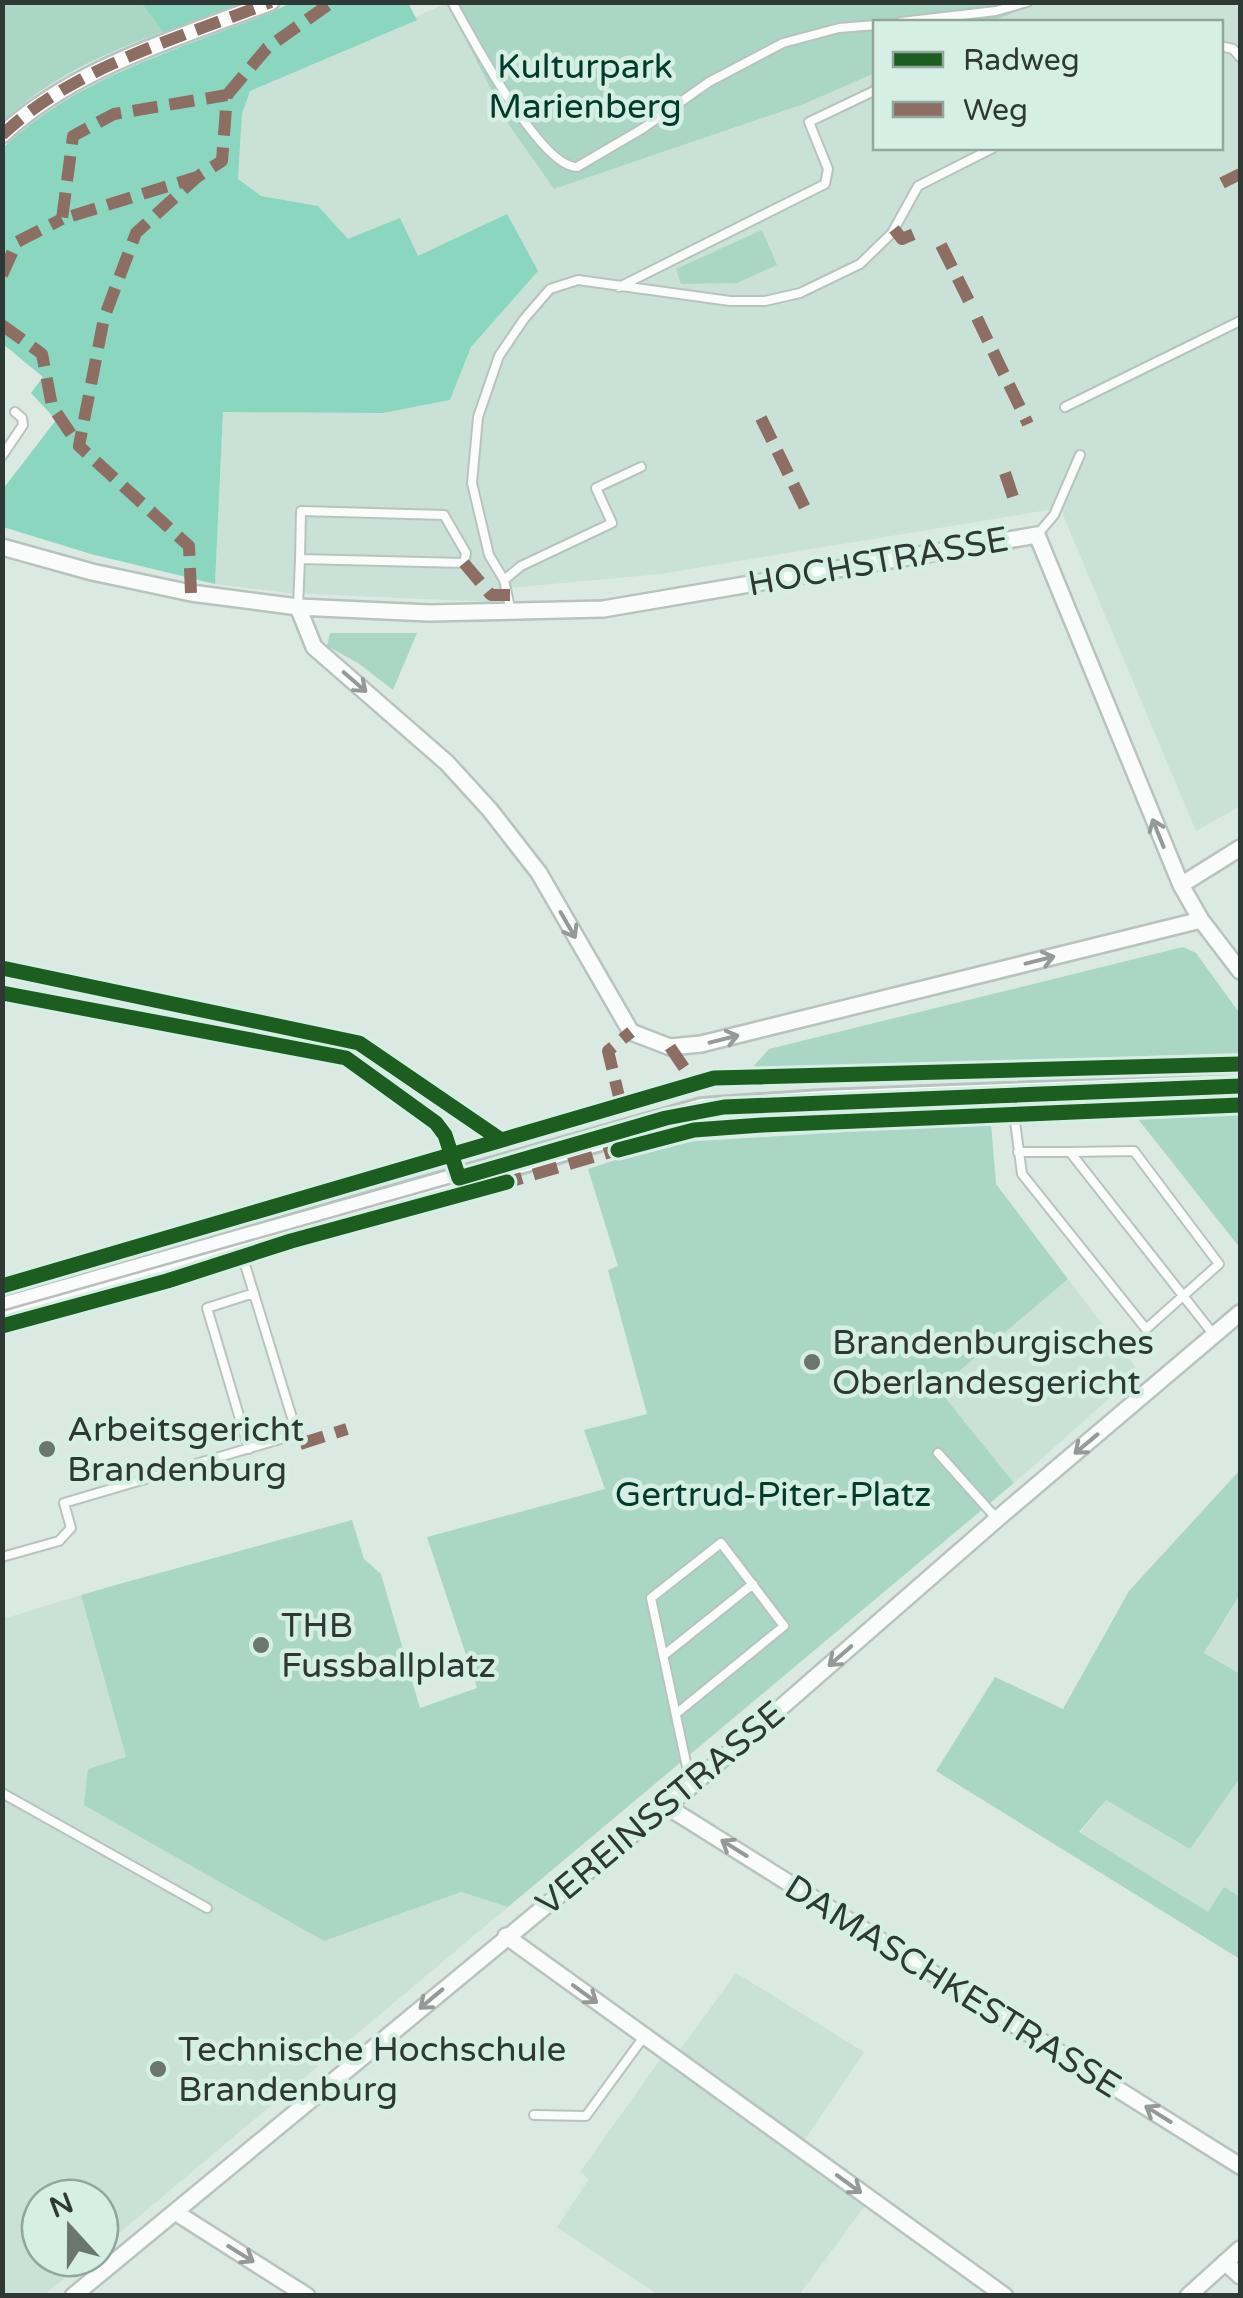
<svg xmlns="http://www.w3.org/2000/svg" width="1243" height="2298" viewBox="0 0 1243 2298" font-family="'Varela Round',sans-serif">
<rect width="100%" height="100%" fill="#dbe9e3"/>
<!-- built -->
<path fill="#c9e1d7" d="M1037 2H1233L1240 11V806L1196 831 1060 508 661 574 497 589 492 602 289 593 215 584 223 412 383 413 450 400 471 347 537 271 418 256 348 239 318 206 260 196 238 179 242 114 250 91 447 3 509 125 554 189 804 104 875 73 876 148H1220V22H991Z
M1068 1279 1139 1372 1014 1483 937 1389Z
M1240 1594V1674L1204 1654Z
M81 1595 126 1758 324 1941 461 1892 508 1907 100 2249V2198H40V2258H89L44 2295 3 2296V1619Z
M1240 1778V1959L1066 1851 1106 1800 1190 1849Z
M736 1973 864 2052 799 2148 870 2199 799 2295H659L557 2227 589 2179 580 2172 665 2053 674 2058Z"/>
<!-- green -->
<path fill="#aad6c5" d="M3 3H242C161 34 66 59 3 122Z
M447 3H1037L991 22H876L875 73 804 104 554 189 509 125Z
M762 230 777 265 737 283 681 284 676 269Z
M330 633H417L393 690 358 663 327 646Z
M1183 947 1196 953 1240 1014 1239 1053 751 1069 769 1049Z
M1240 1114V1248L1138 1119Z
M991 1123 996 1184 1068 1279 938 1389 1014 1483 508 1907 461 1892 324 1941 84 1805 88 1769 126 1757 81 1595 112 1586 352 1520 364 1559 381 1574 420 1708 477 1688 427 1537 605 1489 584 1430 647 1414 608 1270 618 1266 588 1169 667 1143Z
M1240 1470V1594L1204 1653 1240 1674V1778L1190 1849 1106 1800 1079 1832 1208 1912 1224 1887 1240 1897V1959L936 1771 995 1677 1063 1709 1129 1591Z"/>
<!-- forest -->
<path fill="#8bd6be" d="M142 3H242L164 33Z
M290 3H408L417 20 250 91 242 114 238 179 261 196 318 206 348 239 400 218 418 256 507 214 538 271 471 347 450 400 383 413 223 412 215 584 91 554 3 527V489L56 420 31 393 43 377 3 344V148C62 91 136 64 212 35 238 25 266 16 290 3Z"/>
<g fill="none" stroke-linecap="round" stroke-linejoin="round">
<defs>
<path id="lane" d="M452 2C470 35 541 168 577 167L642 129 709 82 783 43 839 28 876 25
M901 22 996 11 1027 2
M1220 46 1233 49 1240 57
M619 287 825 184 828 169 809 122 876 90
M1065 407 1240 321
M2 456 23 425 22 418 15 412
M1037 535 1054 515 1080 455
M504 580 521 566 612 523 596 488 641 467
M298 607 300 559 464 563 466 553 444 515 301 511 300 559
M511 612 504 580 489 555 472 483 478 417 499 356 524 319 550 289 578 280 730 301H765L800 293 860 264 892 233 918 186 993 148
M1012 1099 1022 1174 1146 1329 1219 1264 1134 1151 1070 1152
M1018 1152H1070L1214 1335
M249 1449 207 1308 254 1293
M938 1453 997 1519
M2 1557 59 1541 71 1528 64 1503 297 1434 239 1245
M664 1655 753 1584
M677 1713 784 1626 721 1543 651 1598 691 1786
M2 1793 207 1908
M534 2115 586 2116 643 2038"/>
<path id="street" d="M2 135C75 66 180 38 271 2
M2 547 92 572 191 593 298 607 429 613 603 609 1037 535 1181 885 1201 920 1240 971
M298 607 314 647 447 763 490 810 539 873 631 1032 670 1047 701 1044 1201 920
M1181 885 1240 848
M2 993 346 1058 436 1123 445 1135 459 1178
M666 1806 1240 2166
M506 1936 1005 2296
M175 2212 307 2296
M1225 2262 1240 2276
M73 2296 691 1786 997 1519 1240 1313
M1188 2296 1240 2249"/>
<path id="secondary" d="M2 1309 702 1110 823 1102 1240 1086"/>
</defs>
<!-- lane casing -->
<use href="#lane" stroke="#b8c3bf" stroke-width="12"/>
<!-- street casing -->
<use href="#street" stroke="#b8c3bf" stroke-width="20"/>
<!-- secondary casing -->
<use href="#secondary" stroke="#b8c3bf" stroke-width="28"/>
<!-- lane -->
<use href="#lane" stroke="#fafcfb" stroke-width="8"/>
<!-- street -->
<use href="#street" stroke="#fafcfb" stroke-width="15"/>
<!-- secondary -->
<use href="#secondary" stroke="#fafcfb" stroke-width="22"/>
<!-- tram -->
<path stroke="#bbbebd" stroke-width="2.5" d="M2 1311 675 1120 722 1110 1240 1089"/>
<!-- quiet -->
<path stroke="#8d6e63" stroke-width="12" stroke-dasharray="25 12" stroke-linecap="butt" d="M227 95 267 48 332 2
M2 135C75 66 180 38 271 2
M1222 183 1240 174
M894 229 902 239 921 231
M941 245 970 303
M2 275 17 242 62 219
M977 318 1028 424
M2 325 42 354 52 406 79 446
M761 418 806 510
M1005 473 1013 497
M464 563 491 595H510
M191 593 189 546 79 446 104 318 136 233 197 177 222 161 227 95 114 114 73 136 62 219 197 177
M670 1047 695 1084
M621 1105 608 1051 631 1032
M498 1185 627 1147
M300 1444 347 1429"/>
<defs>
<path id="cycleway" d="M2 968 359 1043 501 1140
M2 993 346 1058 436 1123 445 1135 459 1178 666 1118 724 1107 1240 1086
M618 1150 694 1130 762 1125 1240 1105
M2 1286 714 1078 1240 1064
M2 1326 167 1281 291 1241 507 1182"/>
</defs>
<!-- cycleway casing -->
<use href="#cycleway" stroke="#d5efe4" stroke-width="21"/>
<!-- cycleway -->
<use href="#cycleway" stroke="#1b5e20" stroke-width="15"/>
</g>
<!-- one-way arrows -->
<defs><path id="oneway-shaft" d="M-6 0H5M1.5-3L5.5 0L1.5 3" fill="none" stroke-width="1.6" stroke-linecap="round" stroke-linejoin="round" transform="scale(2.5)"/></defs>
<g stroke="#949a98">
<use href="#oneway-shaft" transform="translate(355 682) rotate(41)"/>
<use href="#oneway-shaft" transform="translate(1158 833) rotate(-112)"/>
<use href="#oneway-shaft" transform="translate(568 925) rotate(60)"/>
<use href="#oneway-shaft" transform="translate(1040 960) rotate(-14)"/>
<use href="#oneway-shaft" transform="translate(724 1039) rotate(-14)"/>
<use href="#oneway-shaft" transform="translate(1086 1444) rotate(140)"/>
<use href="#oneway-shaft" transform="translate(840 1656) rotate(139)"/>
<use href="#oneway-shaft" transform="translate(734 1848) rotate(-148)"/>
<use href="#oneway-shaft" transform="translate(585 1994) rotate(36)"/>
<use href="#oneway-shaft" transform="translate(431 1999) rotate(140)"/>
<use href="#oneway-shaft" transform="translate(1158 2114) rotate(-148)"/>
<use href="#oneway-shaft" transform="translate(849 2184) rotate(36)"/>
<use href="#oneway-shaft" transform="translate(241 2254) rotate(32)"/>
</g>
<!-- markers -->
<g fill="#6b7671" stroke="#d5efe4" stroke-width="4">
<circle cx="812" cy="1362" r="10"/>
<circle cx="47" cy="1449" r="10"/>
<circle cx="261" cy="1645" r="10"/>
<circle cx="158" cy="2069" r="10"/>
</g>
<g text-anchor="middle" stroke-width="9" stroke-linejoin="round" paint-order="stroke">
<!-- park labels -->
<g font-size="35" fill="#013b2b" stroke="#d5efe4">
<text x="585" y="78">Kulturpark<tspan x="585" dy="40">Marienberg</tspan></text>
<text x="773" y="1506">Gertrud-Piter-Platz</text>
</g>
<!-- street labels -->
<g font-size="35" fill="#2e3834" stroke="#d5efe4">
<text transform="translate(878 561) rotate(-10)" y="12">HOCHSTRASSE</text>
<text transform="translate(660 1808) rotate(-40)" y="12">VEREINSSTRASSE</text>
<text transform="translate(953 1986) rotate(32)" y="12">DAMASCHKESTRASSE</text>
</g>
<!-- poi labels -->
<g font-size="35" fill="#2e3834" stroke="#d5efe4" text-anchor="start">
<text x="832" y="1354">Brandenburgisches<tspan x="832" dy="40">Oberlandesgericht</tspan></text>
<text x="67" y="1441">Arbeitsgericht<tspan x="67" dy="40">Brandenburg</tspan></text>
<text x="281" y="1637">THB<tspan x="281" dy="40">Fussballplatz</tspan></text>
<text x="178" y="2061">Technische Hochschule<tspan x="178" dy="40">Brandenburg</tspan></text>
</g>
</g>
<!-- border -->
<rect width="1243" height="2298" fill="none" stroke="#2e3834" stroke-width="10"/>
<!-- legend -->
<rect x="873" y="20" width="350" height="130" fill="#d5efe4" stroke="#92a69e" stroke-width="2.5"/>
<rect x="893" y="52" width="50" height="15" fill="#1b5e20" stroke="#92a69e" stroke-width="2.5"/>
<text x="963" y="70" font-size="30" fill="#2e3834">Radweg</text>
<rect x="893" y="102" width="50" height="15" fill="#8d6e63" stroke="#92a69e" stroke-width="2.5"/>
<text x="963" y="120" font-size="30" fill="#2e3834">Weg</text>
<!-- north arrow -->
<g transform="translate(70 2228) rotate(339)"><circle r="48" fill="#d5efe4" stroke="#92a69e" stroke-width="2.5"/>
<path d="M0-8L18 38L0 25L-18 38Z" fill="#6b7671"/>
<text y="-15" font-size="28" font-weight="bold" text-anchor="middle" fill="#2e3834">N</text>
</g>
</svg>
